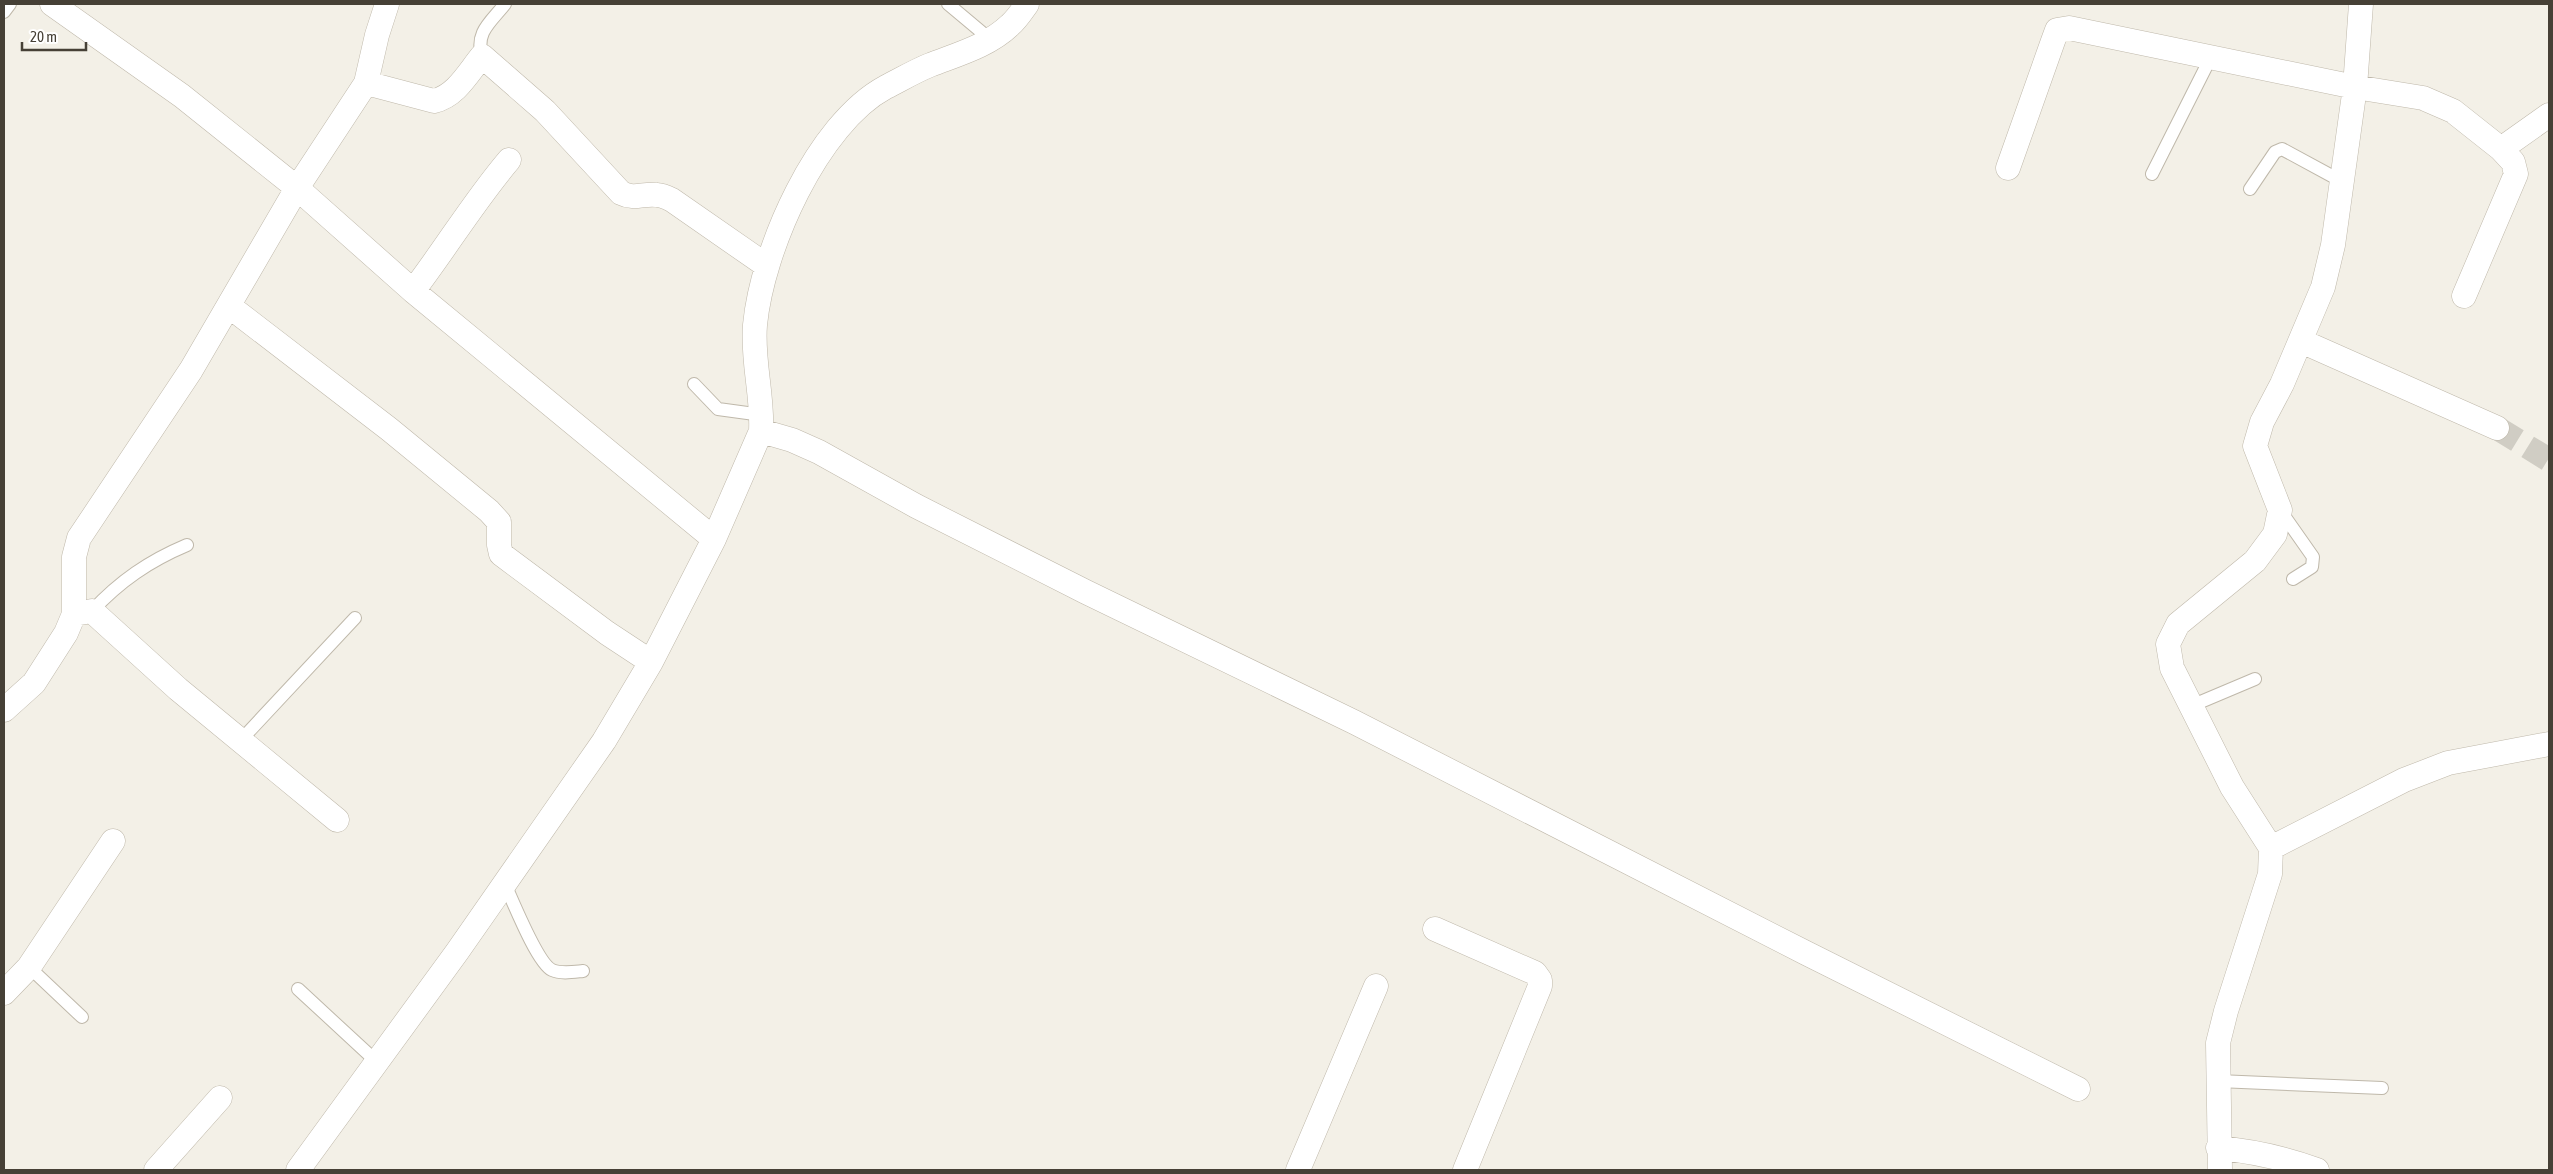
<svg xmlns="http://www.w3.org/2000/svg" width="2553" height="1174" viewBox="0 0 2553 1174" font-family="'Asap Condensed',sans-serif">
<rect width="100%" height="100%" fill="#f3f0e7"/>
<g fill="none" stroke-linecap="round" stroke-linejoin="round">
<!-- minor-tunnel -->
<path stroke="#d0cdc4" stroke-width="24" stroke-dasharray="24 12" stroke-linecap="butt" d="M2497 428 2549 460"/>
<defs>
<path id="service" d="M948 4 991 40
M4 12 10 4
M482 56C475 32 491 22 505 4
M2152 174 2211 57
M2250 189 2275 152 2282 149 2343 182
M694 384 718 409 762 415
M2280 510 2313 557 2312 567 2293 579
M92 611C120 581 149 561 187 545
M2191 706 2255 679
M241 740 355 618
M504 882C512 899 537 963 552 970 561 974 573 972 583 971
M29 967 82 1017
M298 989 377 1062
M2218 1081 2382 1088"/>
<path id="minor" d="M52 4 182 96 297 188 413 291 714 539
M366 83 434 101C456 96 468 73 482 56L545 111 621 193C635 200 643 193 657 195 662 195 668 198 672 200L767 266
M2501 149 2549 115
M2008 168 2053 41 2057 30 2069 28 2355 87 2423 98 2453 111 2501 149 2513 162 2516 174 2464 296
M413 291C446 248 474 201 509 160
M229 306 389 429 489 511 499 522V545L501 554 607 633 651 662
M2301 341 2497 428
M761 431 792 440 819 452 916 506 1086 592 1354 722 1806 953 2078 1089
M74 614 92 611 178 689 337 820
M4 710 34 683 66 633 74 614V557L79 538 191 370 297 188 366 83 377 35 387 4
M2271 848 2404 780 2448 763 2549 744
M1435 929 1535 973 1540 980V986L1465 1170
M4 993 29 967 113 841
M2218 1148C2252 1151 2284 1158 2317 1170
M156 1170 220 1098
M298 1170 457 952 604 741 651 662 714 539 761 431C763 396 752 361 755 325 762 250 817 124 886 87 900 80 915 71 930 65 958 54 988 46 1010 25 1017 19 1022 11 1027 4
M1298 1170 1376 986
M2220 1170 2218 1043 2226 1011 2270 874 2271 848 2232 787 2172 668 2168 644 2178 624 2255 561 2275 534 2280 510 2255 446 2262 422 2282 384 2323 287 2333 245 2355 87 2361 4"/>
</defs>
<!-- service casing -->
<use href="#service" stroke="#bfb8aa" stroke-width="14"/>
<!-- minor casing -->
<use href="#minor" stroke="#bfb8aa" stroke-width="25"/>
<!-- service -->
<use href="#service" stroke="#fff" stroke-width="12"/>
<!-- minor -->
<use href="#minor" stroke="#fff" stroke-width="24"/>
</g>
<!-- border -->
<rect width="2553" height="1174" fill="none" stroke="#464036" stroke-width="10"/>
<!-- scale -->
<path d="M22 42v8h64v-8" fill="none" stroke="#464036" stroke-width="2.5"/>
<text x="30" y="42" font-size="15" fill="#464036" stroke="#ffffff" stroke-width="4" paint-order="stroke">20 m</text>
</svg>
